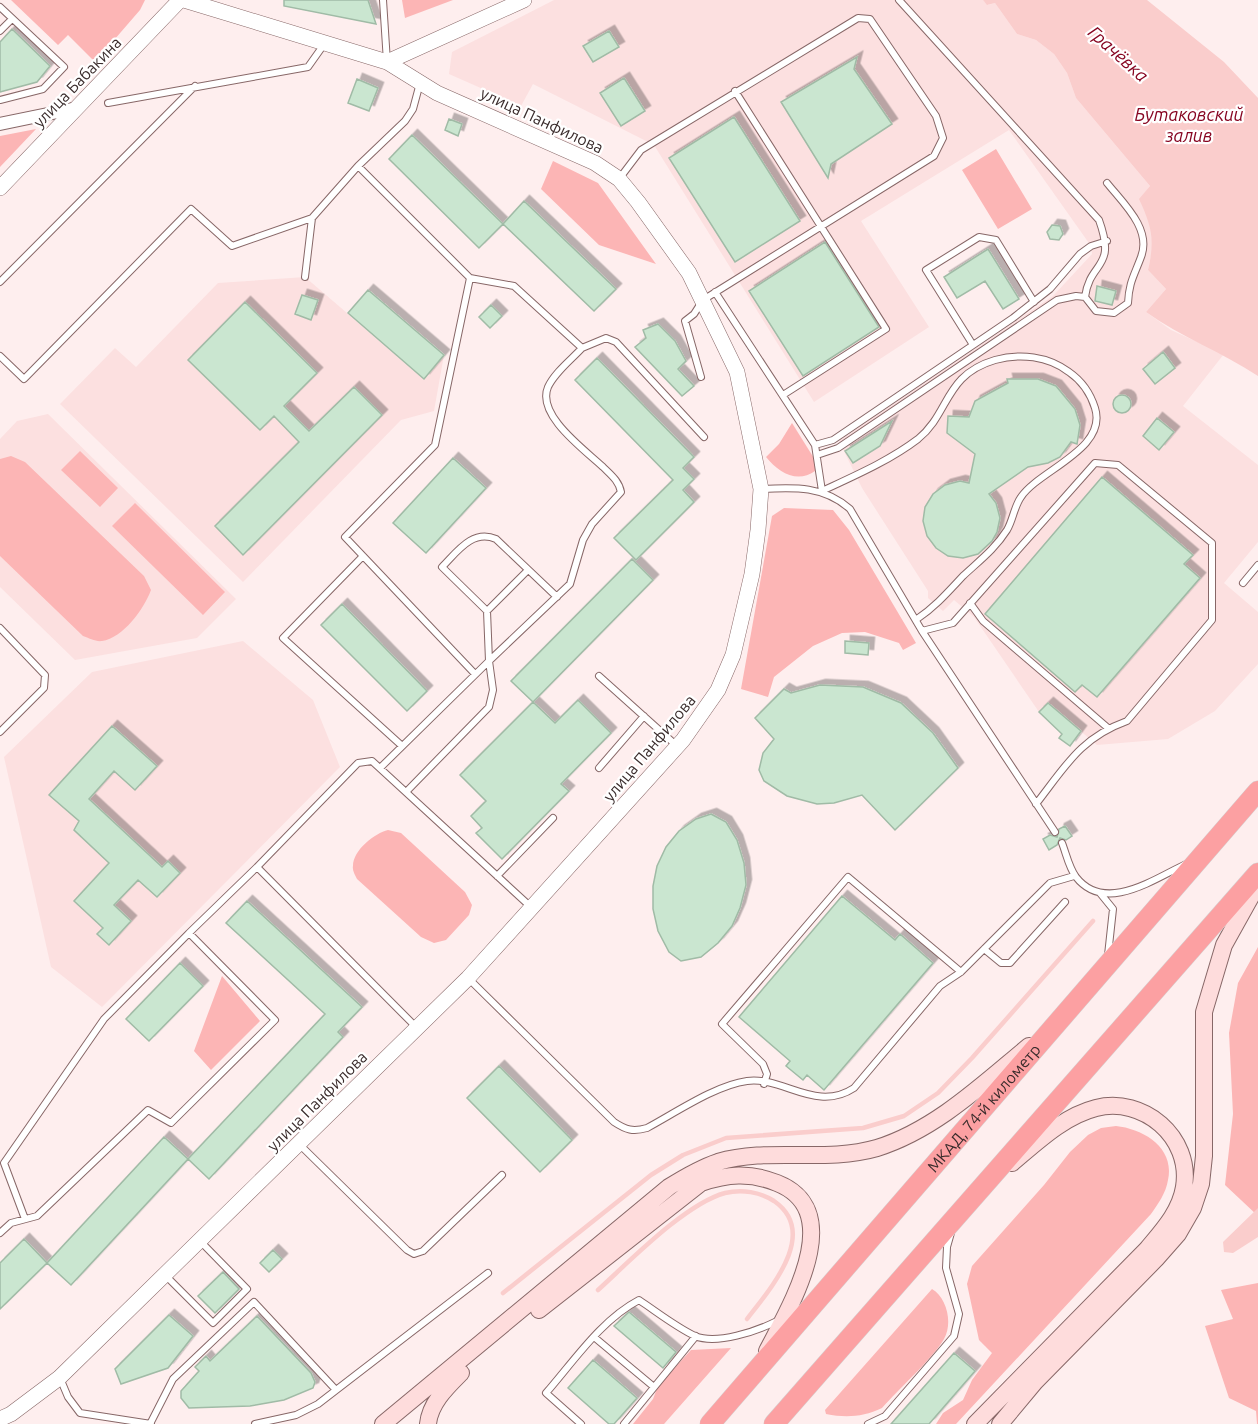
<svg xmlns="http://www.w3.org/2000/svg" width="1258" height="1424" viewBox="0 0 1258 1424" font-family="Ubuntu,sans-serif">
<defs>
<filter id="shadow"><feDropShadow dx="5.5" dy="-5.5" stdDeviation="0" flood-color="#0004"/></filter>
</defs>
<rect width="100%" height="100%" fill="#feeeee"/>
<!-- built -->
<path fill="#fce0e0" d="M554 0H983L988 5 995 3 1017 34 1036 40 1054 54 1067 73 1076 98 1150 186 1140 199 1150 221 1153 247 1148 270 1166 289 1146 312 1171 330 1224 354 1183 406 1258 465V542L1224 583 1258 612V664L1215 711 1168 739 1097 745 1071 723 1039 712 974 617 954 600 943 611 928 598V591L862 488 839 441 1053 296 1092 254 1091 246 1009 130 861 221 929 327 814 402 654 145 533 84 521 106 449 74 452 52Z
M305 277 424 379 444 355 434 411 401 420 243 582 60 404 115 348 136 367 218 283Z
M48 414 236 599 197 638 75 660 0 587V439L17 421Z
M243 641 313 700 340 767 102 1007 51 967 4 757 92 672Z"/>
<!-- green -->
<path fill="#fcb5b5" d="M11 0H145L140 10 95 62 68 35 58 45Z
M402 0H453L405 18Z
M36 129 0 167V136Z
M996 149 1032 209 998 229 962 170Z
M553 161 598 183 656 264 599 245 541 189Z
M792 423 817 463 815 471C797 484 778 472 766 457L779 444Z
M80 451 118 488 100 507 61 470Z
M11 456 25 462 144 576 151 590C144 609 123 638 102 641 96 642 89 638 83 636L0 556V459Z
M135 503 225 592 203 615 112 526Z
M784 508 833 510 849 530 916 643 903 650 899 643 865 632 842 633 813 646 774 677 768 697 741 689 772 516Z
M388 830 401 833 465 892 472 905 469 915 446 940 434 943 421 937 357 879C355 875 352 870 353 866 353 850 375 833 388 830Z
M1258 947V1216L1225 1185 1233 1114 1229 1033 1238 983Z
M222 976 260 1021 211 1070 194 1051Z
M1116 1126C1144 1129 1175 1148 1168 1180 1166 1193 1158 1204 1151 1214L956 1424H936L943 1413 963 1400 972 1380 992 1353 979 1340 967 1284 972 1266 1044 1185 1070 1152 1088 1135 1101 1128Z
M1258 1283V1424H1257L1256 1411 1229 1398 1205 1326 1233 1319 1221 1290Z
M932 1289C947 1298 953 1323 944 1339 933 1358 898 1390 882 1408 863 1417 846 1418 826 1414L825 1410Z
M731 1348 664 1424H633L653 1399 658 1386 691 1350Z"/>
<!-- water -->
<path fill="#facdcc" d="M983 0H1147L1224 62 1258 98V376C1222 352 1181 337 1146 312L1166 289 1148 270C1155 240 1152 227 1139 199L1150 186 1076 98 1067 73 1054 54 1036 40 1017 34 995 3 987 5Z
M1258 1208V1237L1233 1253 1224 1252 1223 1242Z"/>
<g fill="none" stroke-linecap="round" stroke-linejoin="round">
<!-- stream -->
<path stroke="#facdcc" stroke-width="4.5" d="M598 1290C630 1261 685 1204 725 1193 742 1189 760 1192 774 1201 820 1233 770 1289 747 1319
M503 1293 651 1175 683 1155 726 1138 863 1128 904 1116 938 1093 972 1058 1093 921"/>
</g>
<!-- building -->
<path fill="#cae6d0" stroke="#a0bba6" stroke-width="1.5" filter="url(#shadow)" d="M284 0H368L376 24 284 6Z
M12 29 50 66 37 82 0 92V42Z
M609 31 619 47 593 62 583 46Z
M857 57 854 69 892 124 831 164 828 178 781 102Z
M624 78 645 111 621 126 600 93Z
M357 79 378 88 369 111 348 103Z
M734 117 800 221 735 262 669 158Z
M449 119 462 124 458 136 445 130Z
M412 135 503 224 479 248 389 159Z
M524 201 616 289 594 311 503 224Z
M1052 225 1060 226 1063 234 1059 240 1050 239 1047 232Z
M825 242 879 327 803 376 749 291Z
M988 249 1019 299 1003 309 985 281 957 298 944 277Z
M1097 286 1116 291 1112 305 1095 301Z
M368 290 444 355 424 379 348 313Z
M302 295 318 300 311 320 295 314Z
M245 302 317 373 284 406 309 431 354 387 382 415 243 555 215 526 299 442 274 416 260 430 188 360Z
M491 305 502 316 490 328 479 317Z
M658 324 675 341 686 361 678 369 694 386 682 396 635 347 646 338 643 330Z
M1163 352 1175 368 1155 384 1143 369Z
M597 358 694 457 683 468 694 479 683 490 694 502 636 560 614 538 673 480 575 380Z
M1007 379H1038L1056 386 1075 409 1080 425 1077 444 1071 442 1060 457 1048 463 1028 467 989 494 996 503 1000 518 997 532 992 541 978 554 963 558 948 556 936 548 927 536 923 521 925 507 933 494 945 485 960 481 969 483 975 454 947 433 948 416 969 417 975 401 1008 383Z
M1113 404a9 9 0 1 1 18 0a9 9 0 1 1-18 0Z
M1157 418 1174 432 1159 450 1143 436Z
M892 421 880 446 853 463 845 451Z
M453 458 486 488 426 553 393 523Z
M1102 477 1193 555 1184 564 1200 578 1097 697 1082 685 1075 692 985 614Z
M632 559 653 580 533 702 511 681Z
M342 604 427 691 407 711 321 625Z
M845 641 869 643 868 655 845 653Z
M820 685 863 687 901 703 933 733 958 768 895 830 862 795 834 803 817 804 787 796 764 781 759 770 763 753 774 739 755 718 784 689 791 693Z
M578 700 611 733 561 784 569 791 502 859 476 833 482 828 471 816 486 801 460 775 533 702 555 723Z
M1048 703 1081 731 1070 746 1059 738 1062 734 1039 712Z
M112 726 157 766 135 790 114 771 89 799 162 867 168 861 180 873 157 897 138 880 114 905 131 921 109 945 97 934 103 928 74 901 109 863 74 830 79 821 49 795Z
M711 814 726 822 737 840 744 863 746 885 740 908 732 926 718 943 701 957 681 961 669 952 658 931 653 909V886L657 866 666 847 679 831 696 819Z
M1065 826 1072 836 1066 840 1060 838 1057 845 1049 850 1043 839 1050 835 1057 837 1059 829Z
M842 896 895 940 900 934 933 963 824 1090 807 1075 803 1080 786 1066 790 1061 739 1017Z
M247 901 362 1007 338 1032 343 1037 209 1179 188 1159 325 1014 226 923Z
M180 963 203 986 149 1041 126 1019Z
M499 1066 572 1140 540 1172 467 1098Z
M164 1137 188 1159 71 1285 47 1263Z
M24 1239 47 1263 0 1309V1263Z
M273 1250 282 1259 269 1272 260 1263Z
M223 1272 239 1289 215 1313 198 1296Z
M629 1312 676 1352 663 1368 614 1326Z
M169 1315 193 1336 168 1368 121 1384 115 1369Z
M257 1316 311 1373 315 1382 313 1388 284 1400 250 1406 189 1408 181 1398V1391L199 1371 195 1367 206 1356 210 1361Z
M954 1353 975 1371 929 1424H891Z
M593 1360 637 1398 614 1424H609L568 1388Z"/>
<g fill="none" stroke-linecap="round" stroke-linejoin="round">
<defs>
<path id="service" d="M383 0 387 62
M899 0 1099 220C1117 270 1090 260 1085 297L1096 311 1114 313 1128 303C1129 282 1134 276 1141 257 1152 229 1123 203 1107 183
M0 7 64 67 43 89 0 100
M0 31 12 19
M735 91 886 329 783 395
M108 103 308 67 325 43
M358 166 470 278 514 286 582 348C571 360 555 372 548 387 536 415 585 450 603 467 611 475 619 481 621 492L592 524 583 540 570 584 489 661 493 690 489 707 406 792
M619 179 641 150 858 18 870 19 936 116 943 138 934 156 703 300 694 314 685 321 701 377
M305 277 312 218
M470 278 435 445 345 537 475 674
M0 282 195 86
M715 292 815 445 822 491C854 476 889 461 918 439 950 413 944 375 995 360 1020 353 1048 356 1069 372 1082 381 1090 392 1095 408 1108 449 1039 470 1021 497 1014 507 1013 520 1007 530 995 549 979 561 963 576 948 592 935 607 917 619
M973 345 926 270 979 237 996 240 1034 302
M582 348 606 338 616 342 704 437
M0 356 24 379 191 209 232 246 312 218 358 166 405 121 413 109 420 83
M815 445 833 440 1013 318 1050 289 1080 254 1091 246 1107 241
M817 455 838 448 1057 300 1076 296 1085 297
M762 489C795 487 824 486 850 509L922 631 1055 832
M363 556 283 638 401 745
M1243 583 1258 565
M970 603 983 621 1108 728
M487 611 528 570
M0 628 45 675 44 688 0 732
M922 631 953 623 1095 463 1118 465 1212 543V620L1127 721C1080 738 1065 767 1036 804
M599 676 677 746
M380 768 489 661 487 611 442 567C457 552 472 529 496 539L557 597
M599 768 644 716
M1062 843C1066 853 1069 868 1076 877 1105 914 1154 879 1186 864
M257 867 358 763 372 761 532 908
M497 876 553 818
M1100 893 1113 909 1108 955
M984 949 1001 963H1010L1065 902
M468 978 614 1122C626 1130 633 1132 647 1128 675 1113 716 1085 747 1081 783 1076 816 1113 854 1088L940 986 961 972 1050 883 1074 876
M764 1084 767 1074 763 1064 722 1024 848 877 961 972
M300 1145 407 1250 414 1254 423 1251 502 1175
M25 1219 4 1163 104 1019 189 933
M0 1233 11 1223 37 1216 148 1110 171 1123 275 1020 189 933 257 867 417 1028
M166 1276 213 1323 247 1289 201 1242
M594 1337 654 1387
M60 1378 68 1397 80 1413 151 1424
M150 1424 173 1379 254 1302 336 1390
M255 1424 296 1415 318 1404 488 1273
M581 1424 546 1393C574 1361 601 1320 639 1300 657 1312 676 1327 695 1336 717 1345 757 1331 777 1321
M624 1424 696 1336
M868 1424 885 1416 954 1336 959 1314 946 1268 947 1247 951 1233"/>
<path id="minor" d="M0 124 77 108"/>
<path id="tertiary" d="M387 62 524 0
M0 188 180 0
M0 1419 11 1414 59 1378 468 978 683 740 718 690 733 655 752 574 758 530 761 489 737 372 689 273 638 202 619 179 595 163 437 93 387 62 184 0"/>
<path id="secondary" d="M539 1310 701 1183C727 1174 750 1172 777 1183 848 1211 790 1306 767 1351
M383 1424 669 1187C685 1177 700 1168 718 1162 769 1147 825 1163 877 1148 935 1130 983 1084 1029 1046
M428 1424C430 1403 447 1387 461 1373
M975 1424 1147 1249C1162 1231 1180 1212 1184 1187 1192 1137 1143 1096 1096 1108 1064 1116 1037 1142 1012 1163
M1000 1424 1035 1382 1156 1259 1178 1234 1193 1208 1201 1184 1204 1156V1012L1224 945 1258 884"/>
<g id="trunk">
<path id="s1" d="M710 1424 1258 791"/>
<path d="M774 1424 1258 873"/>
</g>
</defs>
<!-- service casing -->
<use href="#service" stroke="#876767" stroke-width="8"/>
<!-- minor casing -->
<use href="#minor" stroke="#876767" stroke-width="14"/>
<!-- tertiary casing -->
<use href="#tertiary" stroke="#876767" stroke-width="16"/>
<!-- secondary casing -->
<use href="#secondary" stroke="#876767" stroke-width="18"/>
<!-- trunk casing -->
<use href="#trunk" stroke="#d4d1d1" stroke-width="21"/>
<!-- service -->
<use href="#service" stroke="#fff" stroke-width="6"/>
<!-- minor -->
<use href="#minor" stroke="#fff" stroke-width="12"/>
<!-- tertiary -->
<use href="#tertiary" stroke="#fff" stroke-width="15"/>
<!-- secondary -->
<use href="#secondary" stroke="#fedcdc" stroke-width="16"/>
<!-- trunk -->
<use href="#trunk" stroke="#fca0a2" stroke-width="20"/>
</g>
<g text-anchor="middle" stroke-width="4.5" stroke-linejoin="round" paint-order="stroke">
<!-- street labels -->
<g font-size="16" fill="#3a2c2c" stroke="#fff">
<text transform="translate(77 82) rotate(-46)" y="6">улица Бабакина</text>
<text transform="translate(542 120) rotate(25)" y="6">улица Панфилова</text>
<text transform="translate(649 748) rotate(-50)" y="6">улица Панфилова</text>
<text transform="translate(317 1101) rotate(-45)" y="6">улица Панфилова</text>
<text dy="6" stroke="none"><textPath href="#s1" startOffset="418">МКАД, 74-й километр</textPath></text>
</g>
<!-- water labels -->
<g font-size="18" font-style="italic" fill="#870622" stroke="#fff">
<text transform="translate(1118 54) rotate(42)" y="6">Грачёвка</text>
<text x="1189" y="121">Бутаковский<tspan x="1189" dy="21">залив</tspan></text>
</g>
</g>
</svg>
